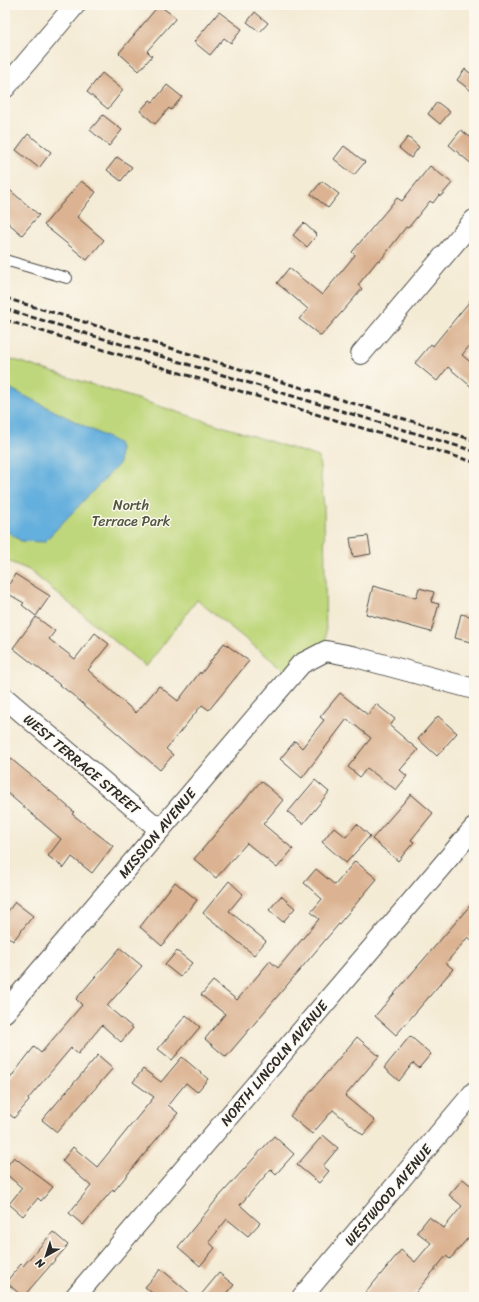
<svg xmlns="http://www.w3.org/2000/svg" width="479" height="1302" viewBox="0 0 479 1302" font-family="Sriracha,sans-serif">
<rect width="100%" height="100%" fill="#fbf7ec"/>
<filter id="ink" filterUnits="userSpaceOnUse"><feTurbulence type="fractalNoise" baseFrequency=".025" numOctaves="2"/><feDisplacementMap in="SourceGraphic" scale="8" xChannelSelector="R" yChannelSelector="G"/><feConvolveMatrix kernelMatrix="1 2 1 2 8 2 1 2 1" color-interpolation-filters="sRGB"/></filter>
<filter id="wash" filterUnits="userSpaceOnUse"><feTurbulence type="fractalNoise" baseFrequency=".012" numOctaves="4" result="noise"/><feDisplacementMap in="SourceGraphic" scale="16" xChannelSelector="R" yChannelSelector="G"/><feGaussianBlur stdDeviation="0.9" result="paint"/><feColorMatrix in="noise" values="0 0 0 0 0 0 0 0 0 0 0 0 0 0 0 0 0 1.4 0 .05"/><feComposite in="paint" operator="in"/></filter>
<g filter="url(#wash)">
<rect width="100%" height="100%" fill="#f4ebd5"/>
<!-- green -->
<path fill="#bfd77b" stroke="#758153" d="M5 357 319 457 324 507 326 644 306 650 285 671 197 600 146 667 29 570 5 560Z"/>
<!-- water -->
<path fill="#64afdd" stroke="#486d84" d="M5 386 118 443 120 448 119 464 44 542 21 541 5 530Z"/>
<g id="blocks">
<!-- building -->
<path fill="#dbb392" d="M159 5 176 18 147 51 152 56 139 71 119 53Z
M219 12 242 29 231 43 224 38 210 55 194 42Z
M255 12 268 23 260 32 247 22Z
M465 69 474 76V93L457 80Z
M102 73 123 90 108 109 87 92Z
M167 85 182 97 171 110 169 108 155 124 140 111 150 100 153 102Z
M437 102 450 112 440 124 428 114Z
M103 115 122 130 109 146 90 130Z
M461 130 474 140V166L449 145Z
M28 134 51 152 39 168 16 150Z
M408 137 419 147 411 158 399 148Z
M344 146 365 162 354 175 334 159Z
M117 157 132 167 121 181 107 170Z
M430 166 452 183 441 196 439 195 433 203 430 201 408 228 406 227 380 261 378 260 358 285 362 289 321 336 299 319 308 309 277 283 289 268 322 295 355 255 352 252 397 198 402 201Z
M81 181 96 192 77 217 104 240 87 260 44 225Z
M322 181 339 194 328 208 311 194Z
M5 186 39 215 22 235 5 220Z
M304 223 317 235 307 247 293 235Z
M474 296V340L462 355 474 365V389L448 367 437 381 415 363 431 344 433 346Z
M368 536 371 554 353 557 350 538Z
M15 574 50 596 36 616 22 605 24 603 5 592Z
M373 586 416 598 419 588 434 592 431 602 439 604 431 632 366 614Z
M461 614 474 617V643L455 638Z
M36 617 55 631 49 639 75 659 95 633 109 644 88 670 136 713 159 686 178 701 200 672 201 674 224 643 249 661 209 710 202 705 166 749 173 755 160 770 74 696 13 648Z
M340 693 368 715 376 704 395 719 390 726 418 750 400 770 407 776 396 790 367 768 360 777 348 767 371 738 347 719 302 778 280 759 295 741 302 748 324 720 320 717Z
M438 716 457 733 437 756 418 739Z
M5 754 56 796 74 812 72 814 113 846 92 873 72 857 64 868 48 856 61 839 5 791Z
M315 780 329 792 303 824 288 812Z
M261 781 283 800 263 824 293 849 277 868 247 843 216 878 194 859Z
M411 794 433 813 411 840 414 842 398 861 372 839Z
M357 824 370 836 346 863 322 842 334 827 346 837Z
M355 861 377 879 226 1057 205 1039 225 1014 201 995 213 981 237 1000 270 961 278 968 319 919 311 912 322 899 304 883 316 869 335 885Z
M229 881 243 894 229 911 266 941 254 955 203 913Z
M175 882 197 900 162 946 140 927Z
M281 896 295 908 283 922 269 910Z
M474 901V942L468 937 446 963 453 969 396 1035 375 1016Z
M15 902 33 916 13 941 5 934V915Z
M120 948 142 966 107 1006 133 1028 121 1042 102 1025 78 1054 71 1048 28 1099 29 1101 14 1118 5 1111V1085L34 1047 41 1053 82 1005 76 999Z
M177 951 192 963 180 977 165 965Z
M186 1015 200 1027 172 1060 158 1049Z
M410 1036 431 1054 419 1068 413 1063 399 1081 384 1068Z
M357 1037 379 1056 345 1096 375 1121 363 1135 333 1110 312 1134 290 1116Z
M98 1055 113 1068 57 1132 42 1120Z
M182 1057 208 1079 197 1092 186 1083 168 1105 178 1113 114 1191 113 1189 83 1225 69 1213 91 1186 62 1161 73 1147 97 1167 154 1097 133 1082 143 1069 161 1082Z
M323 1135 338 1148 323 1166 329 1171 319 1183 297 1165Z
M274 1136 294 1154 276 1174 271 1169 240 1205 260 1223 248 1236 227 1219 209 1242 215 1248 200 1266 178 1247 217 1199Z
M14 1157 53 1187 41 1201 38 1198 23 1216 9 1204 22 1188 5 1173V1168Z
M463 1179 474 1188V1231L450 1259 446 1256 412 1297H362L401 1250 415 1262 431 1243 417 1232 429 1217 444 1228 462 1206 449 1195Z
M53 1232 68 1245 23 1297 6 1282 21 1264 23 1266Z
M161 1269 194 1297H157L145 1287Z
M219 1273 234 1285 224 1297H199Z"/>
</g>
</g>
<g filter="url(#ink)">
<use href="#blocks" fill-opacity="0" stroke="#494844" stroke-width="1"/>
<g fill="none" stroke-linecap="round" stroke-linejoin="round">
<defs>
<path id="lane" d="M5 260 67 278"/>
<path id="street" d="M5 88 75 5
M361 354 474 220
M5 698 160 830
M5 1012 301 664 326 651 352 656 474 689
M75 1297 474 828
M302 1297 474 1092"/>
</defs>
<!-- lane casing -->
<use href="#lane" stroke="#494844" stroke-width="12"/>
<!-- street casing -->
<use href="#street" stroke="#494844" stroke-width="22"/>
<!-- lane -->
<use href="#lane" stroke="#fff" stroke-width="10"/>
<!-- street -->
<use href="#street" stroke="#fff" stroke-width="20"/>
<!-- rail -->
<path stroke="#2b2b2b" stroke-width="3" stroke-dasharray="6 3" stroke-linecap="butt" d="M5 298 474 440
M5 309 474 451
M5 320 474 462"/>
</g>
</g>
<g text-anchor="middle" stroke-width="3" stroke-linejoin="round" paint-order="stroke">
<!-- park labels -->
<g font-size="14" fill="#50563f" stroke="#fbf7ec">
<text x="131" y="510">North<tspan x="131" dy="16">Terrace Park</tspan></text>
</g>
<!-- street labels -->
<g font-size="14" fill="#2b2b2b" stroke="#fbf7ec">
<text transform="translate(82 764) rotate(40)" y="5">WEST TERRACE STREET</text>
<text transform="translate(157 833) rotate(-50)" y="5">MISSION AVENUE</text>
<text transform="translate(274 1063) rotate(-50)" y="5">NORTH LINCOLN AVENUE</text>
<text transform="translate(388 1195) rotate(-50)" y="5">WESTWOOD AVENUE</text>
</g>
</g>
<!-- margin -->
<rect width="479" height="1302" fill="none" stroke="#fbf7ec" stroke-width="20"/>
<!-- north arrow -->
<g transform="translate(46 1256) rotate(219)" stroke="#fbf7ec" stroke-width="3" paint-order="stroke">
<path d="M0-3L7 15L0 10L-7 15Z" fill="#2b2b2b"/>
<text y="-6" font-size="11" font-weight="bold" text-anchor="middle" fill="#2b2b2b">N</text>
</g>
</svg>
